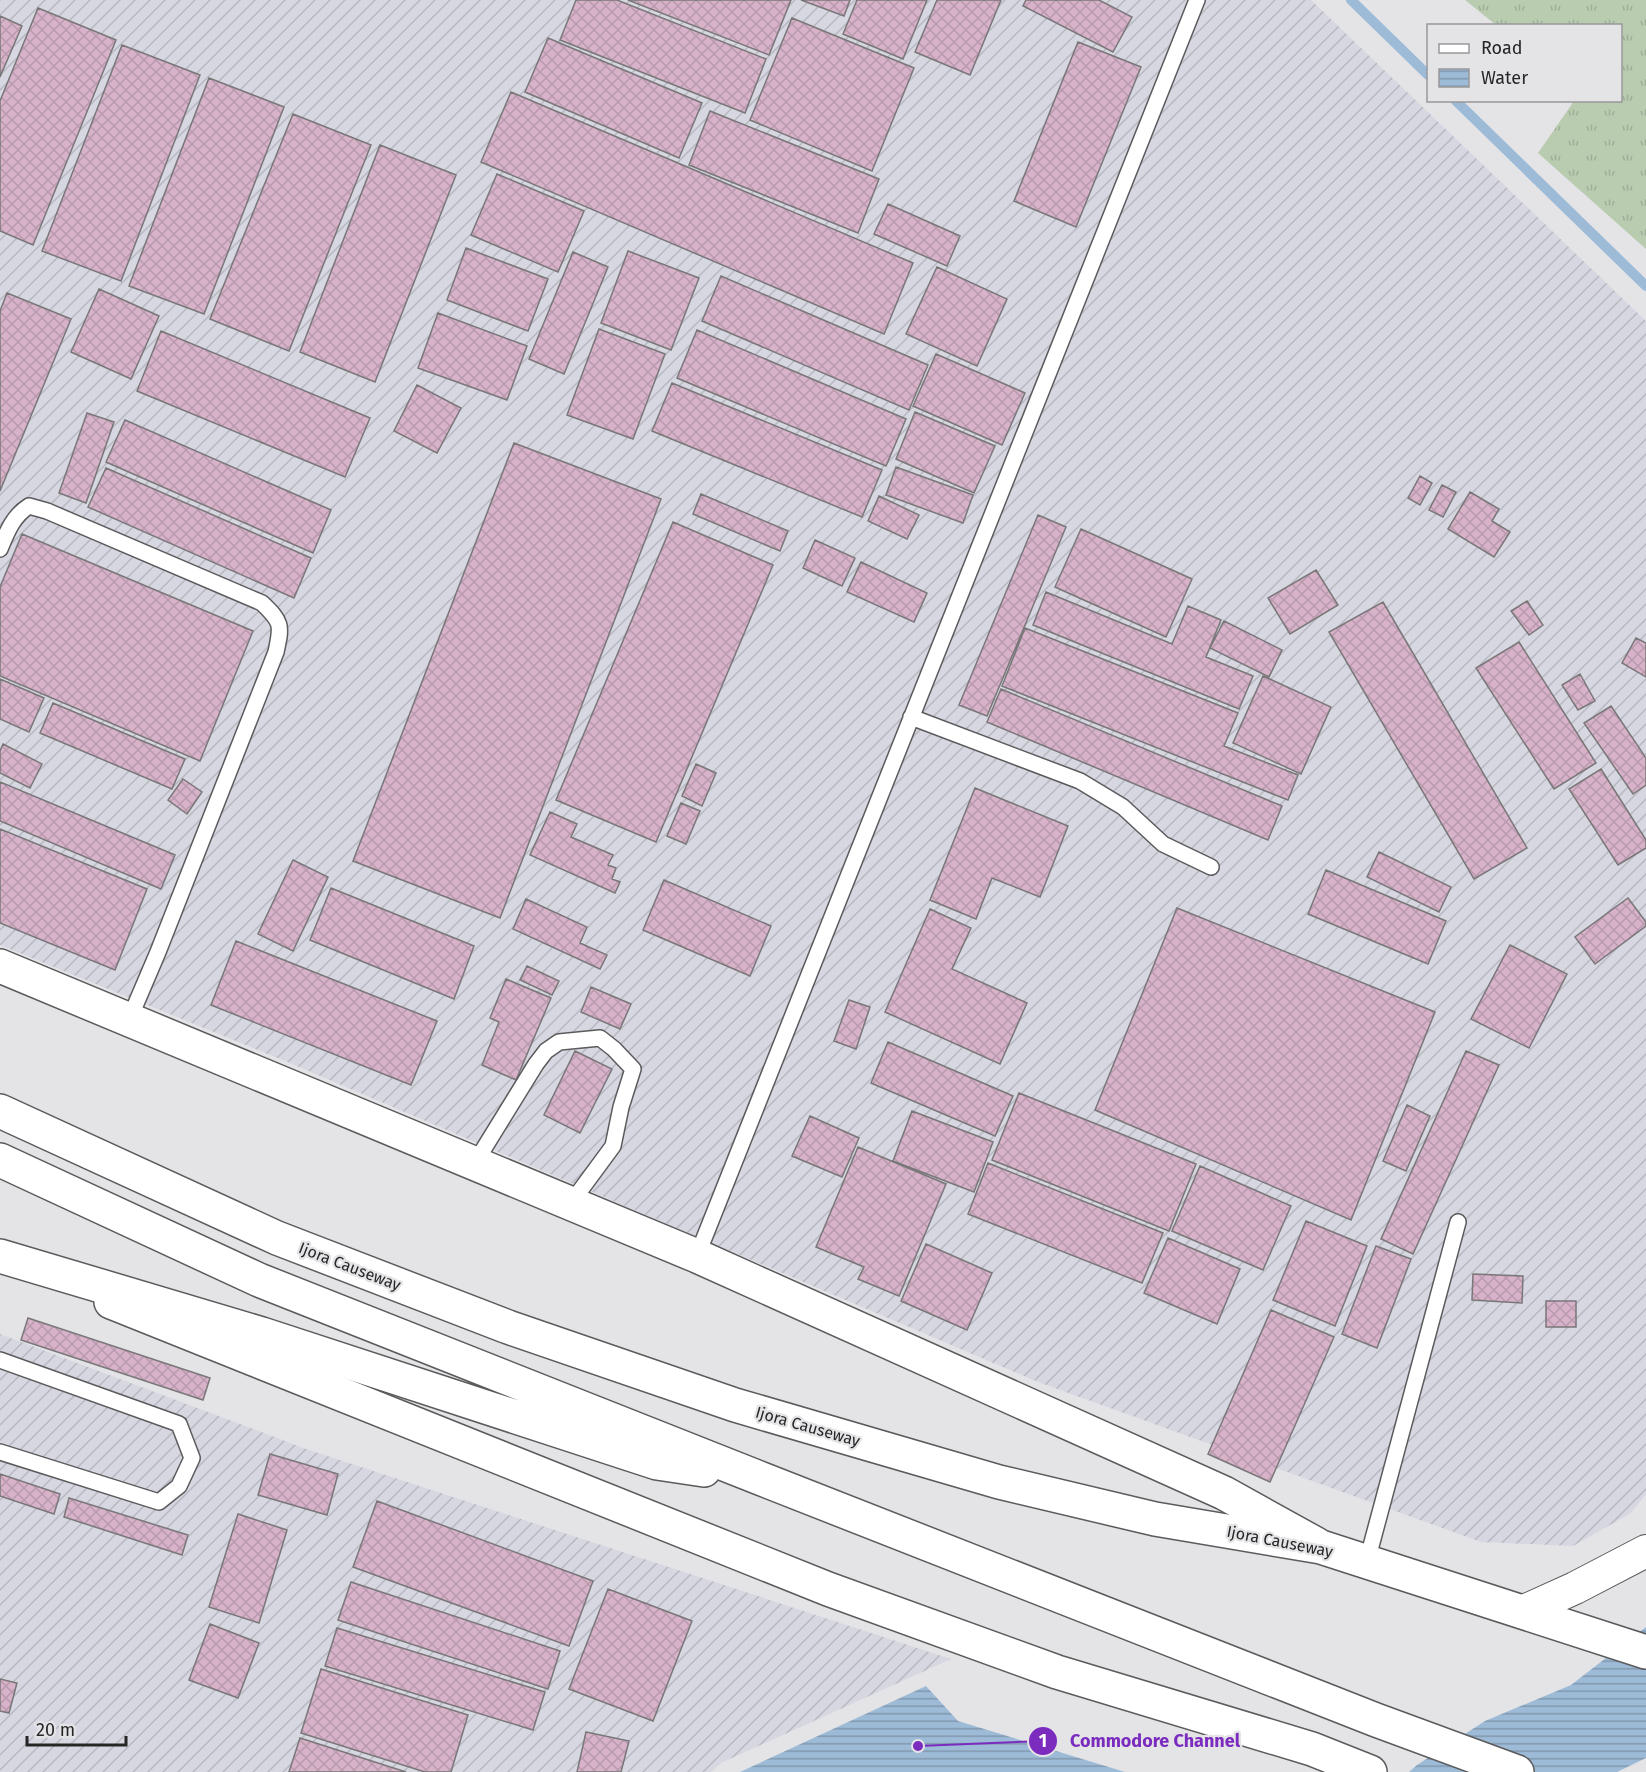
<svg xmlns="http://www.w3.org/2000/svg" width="1646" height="1772" viewBox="0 0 1646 1772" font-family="'Fira Sans',sans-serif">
<defs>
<pattern id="industrial-furrows" width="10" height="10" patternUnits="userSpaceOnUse" patternTransform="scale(1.5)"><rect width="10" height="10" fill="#d6d7e1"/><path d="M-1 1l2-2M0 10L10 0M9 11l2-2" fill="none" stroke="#b8b8c1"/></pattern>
<pattern id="grass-tufts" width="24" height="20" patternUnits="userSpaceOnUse" patternTransform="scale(1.5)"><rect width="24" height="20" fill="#b9ccaf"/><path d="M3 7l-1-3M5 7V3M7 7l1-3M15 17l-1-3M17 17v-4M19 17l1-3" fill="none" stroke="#9faf97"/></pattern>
<pattern id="water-rules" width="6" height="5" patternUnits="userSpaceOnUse" patternTransform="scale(1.5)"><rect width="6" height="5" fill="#9dbbd7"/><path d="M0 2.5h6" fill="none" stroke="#8098ae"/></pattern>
<pattern id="building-cross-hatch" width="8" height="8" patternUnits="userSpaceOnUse" patternTransform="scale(1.5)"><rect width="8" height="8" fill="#d7b2c9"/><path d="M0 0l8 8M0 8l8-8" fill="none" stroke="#b899ad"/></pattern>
</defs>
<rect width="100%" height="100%" fill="#e4e4e7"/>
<!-- industrial -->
<path fill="url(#industrial-furrows)" d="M0 0H1311L1646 321V1494L1631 1513 1573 1546 1481 1542 1038 1382 285 1061 0 945Z
M0 1334 309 1450 951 1659 721 1763 711 1772H0Z"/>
<!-- grass -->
<path fill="url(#grass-tufts)" d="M1465 0H1646V249L1538 153 1574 101 1620 100V26L1496 25Z"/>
<!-- water -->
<path fill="url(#water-rules)" d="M1646 1627V1758L1617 1772H1409L1417 1765 1485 1721 1571 1685Z
M926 1686 958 1721 1125 1772H740Z"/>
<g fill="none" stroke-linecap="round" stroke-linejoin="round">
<!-- stream -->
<path stroke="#9dbbd7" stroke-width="10" d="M1351 0 1428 75
M1455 100 1646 286"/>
</g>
<!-- building -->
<path fill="url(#building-cross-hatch)" stroke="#797778" stroke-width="1.5" d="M576 0H617L766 59 745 113 560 40Z
M628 0H791L769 55Z
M801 0H850L844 16Z
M857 0H927L903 59 843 34Z
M937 0H1001L970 75 915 52Z
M1026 0H1099L1132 17 1113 52 1023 6Z
M38 8 116 40 33 245 0 231V101Z
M0 16 22 26 0 77Z
M792 18 914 68 872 171 750 120Z
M548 38 702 103 679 158 525 92Z
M1078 42 1141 67 1076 227 1014 201Z
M122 45 200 75 121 281 42 251Z
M209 78 284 107 204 314 129 286Z
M511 92 913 263 884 334 481 162Z
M710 111 879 179 858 233 689 165Z
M293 114 371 145 289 351 210 319Z
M380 145 456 175 375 382 300 352Z
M497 174 584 211 558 272 471 235Z
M888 204 960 236 947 266 874 234Z
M466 248 548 279 528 331 447 300Z
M628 251 699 278 671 350 601 323Z
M573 252 608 267 564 374 529 359Z
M937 267 1007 299 977 366 906 334Z
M721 276 928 365 909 410 702 321Z
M99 289 159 316 131 379 71 352Z
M7 293 71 319 0 491V311Z
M438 313 527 346 507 400 418 368Z
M599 329 665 354 633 439 567 415Z
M697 330 906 419 886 466 677 378Z
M161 331 370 418 345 477 137 391Z
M936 354 1025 393 1002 445 913 406Z
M672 383 882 470 862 517 652 431Z
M417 385 461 408 437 453 394 431Z
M915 412 995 446 974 493 896 459Z
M87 413 114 422 86 503 59 493Z
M125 420 331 510 313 553 106 462Z
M514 443 661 499 500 918 353 861Z
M896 467 973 495 963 523 886 495Z
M106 468 311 558 294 598 88 507Z
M1420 476 1432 483 1420 505 1408 498Z
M1442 485 1456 492 1443 517 1429 510Z
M1470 492 1499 509 1492 521 1510 532 1494 557 1448 529Z
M701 494 788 531 780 551 693 514Z
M879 496 919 515 907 539 868 521Z
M1038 515 1066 527 987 716 959 705Z
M673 522 773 565 656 842 556 800Z
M1081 529 1192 579 1166 637 1055 587Z
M22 534 253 631 200 761 0 676V587Z
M815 540 855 558 842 586 803 568Z
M861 562 927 593 914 622 847 592Z
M1316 570 1338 605 1290 634 1268 598Z
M1046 592 1172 644 1188 606 1221 620 1206 657 1253 676 1239 709 1033 625Z
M1527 601 1543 625 1529 635 1511 611Z
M1383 602 1527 848 1474 879 1329 632Z
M1224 621 1282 650 1269 677 1210 648Z
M1025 628 1238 713 1224 746 1298 775 1288 800 1002 686Z
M1636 638 1646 643V677L1622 663Z
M1519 642 1596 763 1554 789 1476 668Z
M1580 674 1595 701 1578 710 1562 685Z
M1263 676 1331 707 1301 774 1233 743Z
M0 679 44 698 29 732 0 719Z
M1001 689 1282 806 1268 840 987 722Z
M53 703 185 759 172 789 40 733Z
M1611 706 1646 758V785L1633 794 1584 723Z
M3 744 42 764 30 788 0 773V751Z
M696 764 716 773 702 806 682 796Z
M1601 769 1646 840V848L1618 865 1569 789Z
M183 779 202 792 187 814 168 800Z
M0 782 175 855 161 889 0 821Z
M975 788 1068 826 1040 897 992 878 976 919 930 900Z
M681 803 700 811 686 844 667 836Z
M550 812 577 824 571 837 613 855 608 865 616 868 612 879 620 882 615 893 530 855Z
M0 829 147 889 115 970 0 923Z
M1379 852 1451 887 1439 912 1367 877Z
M293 860 328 877 293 951 258 934Z
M1326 870 1446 921 1428 964 1308 914Z
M664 880 771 926 750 976 643 930Z
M331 888 474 946 454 999 310 940Z
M1628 898 1646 922V926L1595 964 1575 937Z
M526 899 587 927 580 943 607 955 600 969 513 929Z
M1177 908 1435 1012 1351 1220 1095 1110Z
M930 909 971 928 952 969 1027 1003 1000 1064 885 1012Z
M236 941 437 1021 411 1085 211 1005Z
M1510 945 1567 974 1529 1048 1471 1019Z
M527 966 559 981 552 995 520 980Z
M506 979 551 998 516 1080 482 1065 499 1022 490 1018Z
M591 987 631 1004 620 1029 581 1012Z
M849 1000 870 1007 856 1049 834 1041Z
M888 1042 1013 1096 995 1136 871 1083Z
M575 1051 612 1069 580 1133 544 1115Z
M1466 1051 1499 1065 1413 1254 1381 1239Z
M1019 1093 1196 1164 1169 1231 992 1160Z
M1407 1105 1430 1116 1406 1171 1383 1161Z
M912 1111 993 1142 974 1192 893 1161Z
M810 1116 859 1138 842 1177 792 1156Z
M858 1147 946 1184 899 1296 858 1279 864 1267 816 1247Z
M988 1163 1163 1233 1142 1283 968 1214Z
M1200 1166 1291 1206 1263 1270 1172 1231Z
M1306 1221 1367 1246 1335 1326 1273 1300Z
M1168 1238 1240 1269 1217 1324 1144 1293Z
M926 1244 992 1273 967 1330 901 1301Z
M1376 1246 1411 1259 1377 1348 1342 1334Z
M1473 1274 1523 1276 1522 1303 1472 1300Z
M1546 1301H1576V1327H1546Z
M1271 1310 1334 1337 1270 1482 1208 1454Z
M28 1318 210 1378 203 1400 21 1340Z
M270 1454 338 1474 327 1515 258 1495Z
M0 1474 60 1494 54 1514 0 1496Z
M69 1498 188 1535 182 1555 64 1517Z
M377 1501 593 1581 569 1646 353 1567Z
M238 1514 287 1530 259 1623 209 1607Z
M351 1582 560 1651 548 1689 338 1620Z
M608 1589 692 1621 653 1721 569 1689Z
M210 1624 259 1643 238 1698 189 1680Z
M337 1628 545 1692 533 1730 325 1666Z
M321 1669 468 1715 451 1772H425L301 1733Z
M0 1679 17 1683 9 1713 0 1711Z
M586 1732 629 1741 621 1772H577Z
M300 1738 406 1772H289Z"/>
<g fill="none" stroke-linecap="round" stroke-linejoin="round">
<defs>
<path id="lane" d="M0 549C7 532 13 516 29 506L47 511 262 603C282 622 282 625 276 652L158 952 129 1020
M911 717 1080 781 1123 807 1163 844 1211 867
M475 1163 536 1064 546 1051 559 1042 600 1038 614 1049 633 1069 621 1107 613 1146 571 1203
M697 1256 1197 0
M0 1360 179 1424 192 1458 179 1486 159 1502 0 1452
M1367 1561 1458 1222"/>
<path id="street" d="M1522 1612 1575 1588 1646 1551"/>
<path id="secondary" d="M0 966 697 1256 1224 1493 1316 1544
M111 1302 828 1589 1057 1672 1312 1749 1370 1772"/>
<path id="primary" d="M0 1111 277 1238 508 1327 735 1405 999 1482 1155 1519 1321 1547 1646 1652
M0 1160 259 1280 762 1479 1376 1720 1517 1772
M0 1256 262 1334 657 1463 704 1470"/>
</defs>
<!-- lane casing -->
<use href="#lane" stroke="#5b5b5d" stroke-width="18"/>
<!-- street casing -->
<use href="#street" stroke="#5b5b5d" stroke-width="34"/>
<!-- secondary casing -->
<use href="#secondary" stroke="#5b5b5d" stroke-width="36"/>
<!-- primary casing -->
<use href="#primary" stroke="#5b5b5d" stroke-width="36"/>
<!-- lane -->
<use href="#lane" stroke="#fff" stroke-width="15"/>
<!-- street -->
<use href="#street" stroke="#fff" stroke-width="32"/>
<!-- secondary -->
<use href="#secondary" stroke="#fff" stroke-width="33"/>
<!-- primary -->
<use href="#primary" stroke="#fff" stroke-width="33"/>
</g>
<g text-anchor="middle" stroke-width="4.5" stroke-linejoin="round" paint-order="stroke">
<!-- street labels -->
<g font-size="16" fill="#262627" stroke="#e4e4e7">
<text transform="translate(350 1266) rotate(21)" y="6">Ijora Causeway</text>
<text transform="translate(808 1426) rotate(16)" y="6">Ijora Causeway</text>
<text transform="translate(1280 1541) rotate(11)" y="6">Ijora Causeway</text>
</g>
</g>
<!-- callouts -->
<path fill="none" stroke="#7b2cbf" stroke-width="2" d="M918 1746L1043 1741"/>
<g fill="#7b2cbf" stroke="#e4e4e7" stroke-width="2">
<circle cx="918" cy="1746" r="6"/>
<circle cx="1043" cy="1741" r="15"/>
</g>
<g font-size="18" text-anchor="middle" font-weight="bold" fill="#fff">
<text x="1043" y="1747">1</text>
</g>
<g font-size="18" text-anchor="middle" font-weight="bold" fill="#7b2cbf" stroke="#e4e4e7" stroke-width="4.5" stroke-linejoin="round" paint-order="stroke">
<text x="1155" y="1747">Commodore Channel</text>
</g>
<!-- legend -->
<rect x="1427" y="24" width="195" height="78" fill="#e4e4e7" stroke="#98989a" stroke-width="1.5"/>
<rect x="1439" y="44" width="30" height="9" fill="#ffffff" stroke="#98989a" stroke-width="1.5"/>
<text x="1481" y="54" font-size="18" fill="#262627">Road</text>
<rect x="1439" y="69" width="30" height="18" fill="url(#water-rules)" stroke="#98989a" stroke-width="1.5"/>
<text x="1481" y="84" font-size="18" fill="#262627">Water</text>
<!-- scale -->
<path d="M27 1736v9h99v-9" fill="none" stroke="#262627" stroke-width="3"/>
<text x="36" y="1736" font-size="18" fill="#262627" stroke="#e4e4e7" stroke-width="4.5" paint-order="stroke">20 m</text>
</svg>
